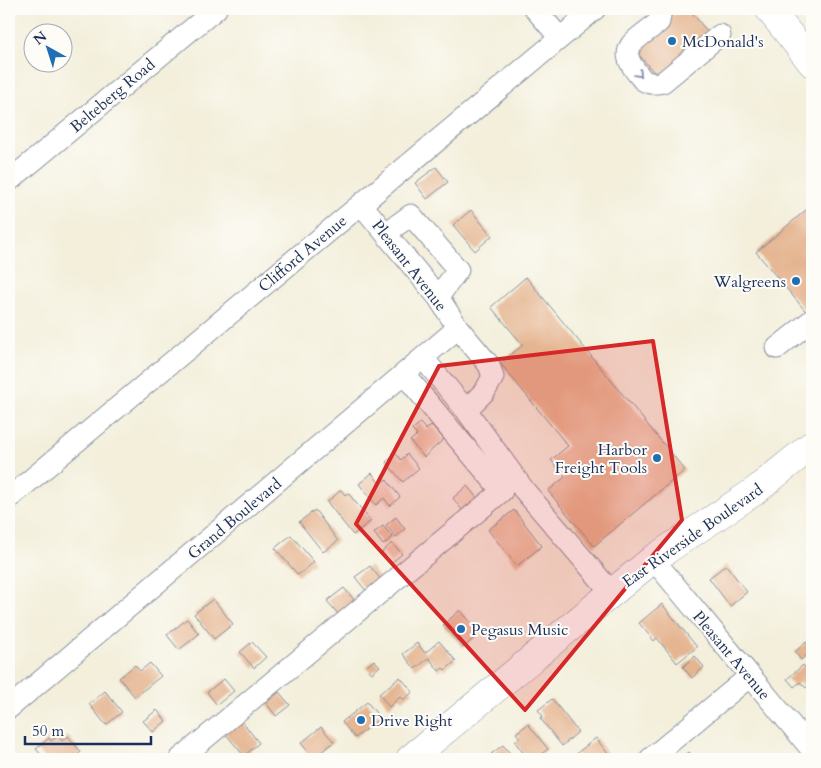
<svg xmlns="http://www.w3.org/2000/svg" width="821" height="768" viewBox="0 0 821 768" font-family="Cardo,serif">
<rect width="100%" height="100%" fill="#fdfcf7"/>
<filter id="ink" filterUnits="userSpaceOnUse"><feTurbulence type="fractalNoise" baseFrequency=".02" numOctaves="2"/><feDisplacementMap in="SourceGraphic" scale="10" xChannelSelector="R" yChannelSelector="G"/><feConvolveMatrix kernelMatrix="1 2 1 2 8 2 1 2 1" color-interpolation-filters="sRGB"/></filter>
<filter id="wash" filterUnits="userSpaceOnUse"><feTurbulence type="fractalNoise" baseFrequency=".0096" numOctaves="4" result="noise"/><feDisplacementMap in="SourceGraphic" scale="20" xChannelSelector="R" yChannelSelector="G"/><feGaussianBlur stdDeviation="1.12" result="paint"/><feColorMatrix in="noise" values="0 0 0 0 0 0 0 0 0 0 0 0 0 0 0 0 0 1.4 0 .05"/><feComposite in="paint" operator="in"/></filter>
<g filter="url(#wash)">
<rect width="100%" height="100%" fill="#f3efdb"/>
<g id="blocks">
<!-- building -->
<path fill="#e5b591" d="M680 9H689L710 35 659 78 633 48Z
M436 167 448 182 427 199 415 183Z
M812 205V310L808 314 756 252Z
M471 210 492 236 475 251 453 225Z
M526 277 685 470 594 546 548 491 565 477 551 460 568 446 500 363 523 345 491 307Z
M420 423 426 430 431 425 444 439 424 457 410 441 417 435 412 430Z
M396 454 401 460 407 454 419 468 403 482 386 462Z
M372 473 380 484 386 479 400 497 390 506 384 498 376 505 359 484Z
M467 486 477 498 462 510 453 498Z
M341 490 345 495 348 493 371 521 353 535 327 502Z
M315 510 338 541 323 552 299 522Z
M514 510 542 546 517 566 488 530Z
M396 517 405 529 396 537 386 525Z
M383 526 393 537 383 545 374 533Z
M291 535 314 562 298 575 275 548Z
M392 543 402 554 391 563 382 552Z
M726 565 747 592 730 606 709 578Z
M370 566 382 581 367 592 355 577Z
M344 588 356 602 340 616 327 601Z
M213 599 233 624 214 639 194 614Z
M662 604 697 647 677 663 657 638 654 641 639 623Z
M460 610 480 633 463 648 443 625Z
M187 619 199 634 179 650 167 635Z
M439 641 456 661 445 670 443 668 439 671 429 658 415 669 403 654 417 643 425 653Z
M252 642 266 657 254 668 240 652Z
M806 642 812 650 801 660 795 652Z
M695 656 704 667 692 678 683 667Z
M374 660 380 666 372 673 366 667Z
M150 663 161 676 135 697 119 678 135 665 140 671Z
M803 665 812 676V682L806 688 800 682 794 687 787 679Z
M400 677 413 692 403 700 400 697 389 707 379 694Z
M224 679 234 691 217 705 207 692Z
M105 691 122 712 106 725 89 704Z
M279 692 290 705 276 716 266 703Z
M552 699 578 732 562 746 540 718 543 716 538 710Z
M367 702 380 718 355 738 342 722Z
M157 710 166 721 153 732 143 721Z
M241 720 259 743 244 756 225 733Z
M528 724 548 749 535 759H528L515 742 520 738 516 733Z
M321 727 334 742 313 758 301 743Z
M58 736 62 741 68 736 81 752 76 756 78 759H45L36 749 49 738 51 741Z
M596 738 608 754 602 759H581L577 753Z
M503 745 515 759H491L494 757 491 754Z
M689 752 695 759H681Z"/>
</g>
</g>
<g filter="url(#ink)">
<use href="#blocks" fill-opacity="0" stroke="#878f9c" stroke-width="1"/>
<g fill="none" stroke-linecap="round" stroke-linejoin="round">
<defs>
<path id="minor" d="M535 9 560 38
M661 9 659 22C653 27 635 39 631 45 624 56 631 65 638 74 640 76 641 78 643 80 649 84 656 84 663 82L720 35
M9 181 216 9
M361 204 438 297 458 328 489 365 493 377 485 391 466 410
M386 233 411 215 458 270 438 297
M777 348 812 320
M423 358 466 410 524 490 612 593
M9 498 595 9
M653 559 812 750
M9 708 458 328
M180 759 502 491 404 374
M650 759 750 676"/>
<path id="major" d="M769 9 812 63
M410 759 653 559 755 491 812 445"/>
</defs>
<!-- minor casing -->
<use href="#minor" stroke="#878f9c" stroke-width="23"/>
<!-- major casing -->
<use href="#major" stroke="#878f9c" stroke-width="29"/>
<!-- minor -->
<use href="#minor" stroke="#fff" stroke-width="21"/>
<!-- major -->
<use href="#major" stroke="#fff" stroke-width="28"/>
</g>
<!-- one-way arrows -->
<defs><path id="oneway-chevron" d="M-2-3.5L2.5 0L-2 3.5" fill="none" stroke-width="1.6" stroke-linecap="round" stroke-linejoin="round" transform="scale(1.25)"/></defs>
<use stroke="#8d97ae" href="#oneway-chevron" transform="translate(639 74) rotate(45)"/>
</g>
<!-- marked area -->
<path fill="#d62828" fill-opacity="0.2" stroke="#d62828" stroke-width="4" stroke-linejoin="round" d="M653 341 682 520 525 710 356 524 439 366Z"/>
<!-- markers -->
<g fill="#1f6fb2" stroke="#fdfcf7" stroke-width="2">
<circle cx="672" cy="41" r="5"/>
<circle cx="796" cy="281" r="5"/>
<circle cx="657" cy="458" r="5"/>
<circle cx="461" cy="629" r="5"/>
<circle cx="361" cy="720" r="5"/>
</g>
<g text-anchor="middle" stroke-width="4" stroke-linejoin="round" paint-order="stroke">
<!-- poi labels -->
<g font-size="16" fill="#1b2f5e" stroke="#fdfcf7" text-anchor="start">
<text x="682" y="47">McDonald's</text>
<text x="786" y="287" text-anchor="end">Walgreens</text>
<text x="647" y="455" text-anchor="end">Harbor<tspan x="647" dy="18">Freight Tools</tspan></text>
<text x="471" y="635">Pegasus Music</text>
<text x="371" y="726">Drive Right</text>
</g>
<!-- street labels -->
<g font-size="16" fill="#1b2f5e" stroke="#fdfcf7">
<text transform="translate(112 95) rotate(-40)" y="6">Belteberg Road</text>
<text transform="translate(302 253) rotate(-40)" y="6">Clifford Avenue</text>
<text transform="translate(410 265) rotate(52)" y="6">Pleasant Avenue</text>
<text transform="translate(234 518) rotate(-40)" y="6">Grand Boulevard</text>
<text transform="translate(692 535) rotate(-35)" y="6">East Riverside Boulevard</text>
<text transform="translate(732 655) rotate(50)" y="6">Pleasant Avenue</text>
</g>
</g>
<!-- margin -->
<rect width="821" height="768" fill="none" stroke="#fdfcf7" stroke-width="30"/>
<!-- north arrow -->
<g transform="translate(48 48) rotate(321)"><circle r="24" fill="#fdfcf7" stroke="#a3aaba"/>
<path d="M0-4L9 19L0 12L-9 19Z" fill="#1f6fb2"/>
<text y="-8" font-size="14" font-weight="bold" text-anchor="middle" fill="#1b2f5e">N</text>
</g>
<!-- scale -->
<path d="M25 736v8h126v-8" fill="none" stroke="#1b2f5e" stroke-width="2.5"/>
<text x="32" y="736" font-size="15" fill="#1b2f5e" stroke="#fdfcf7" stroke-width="4" paint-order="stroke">50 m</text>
</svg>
